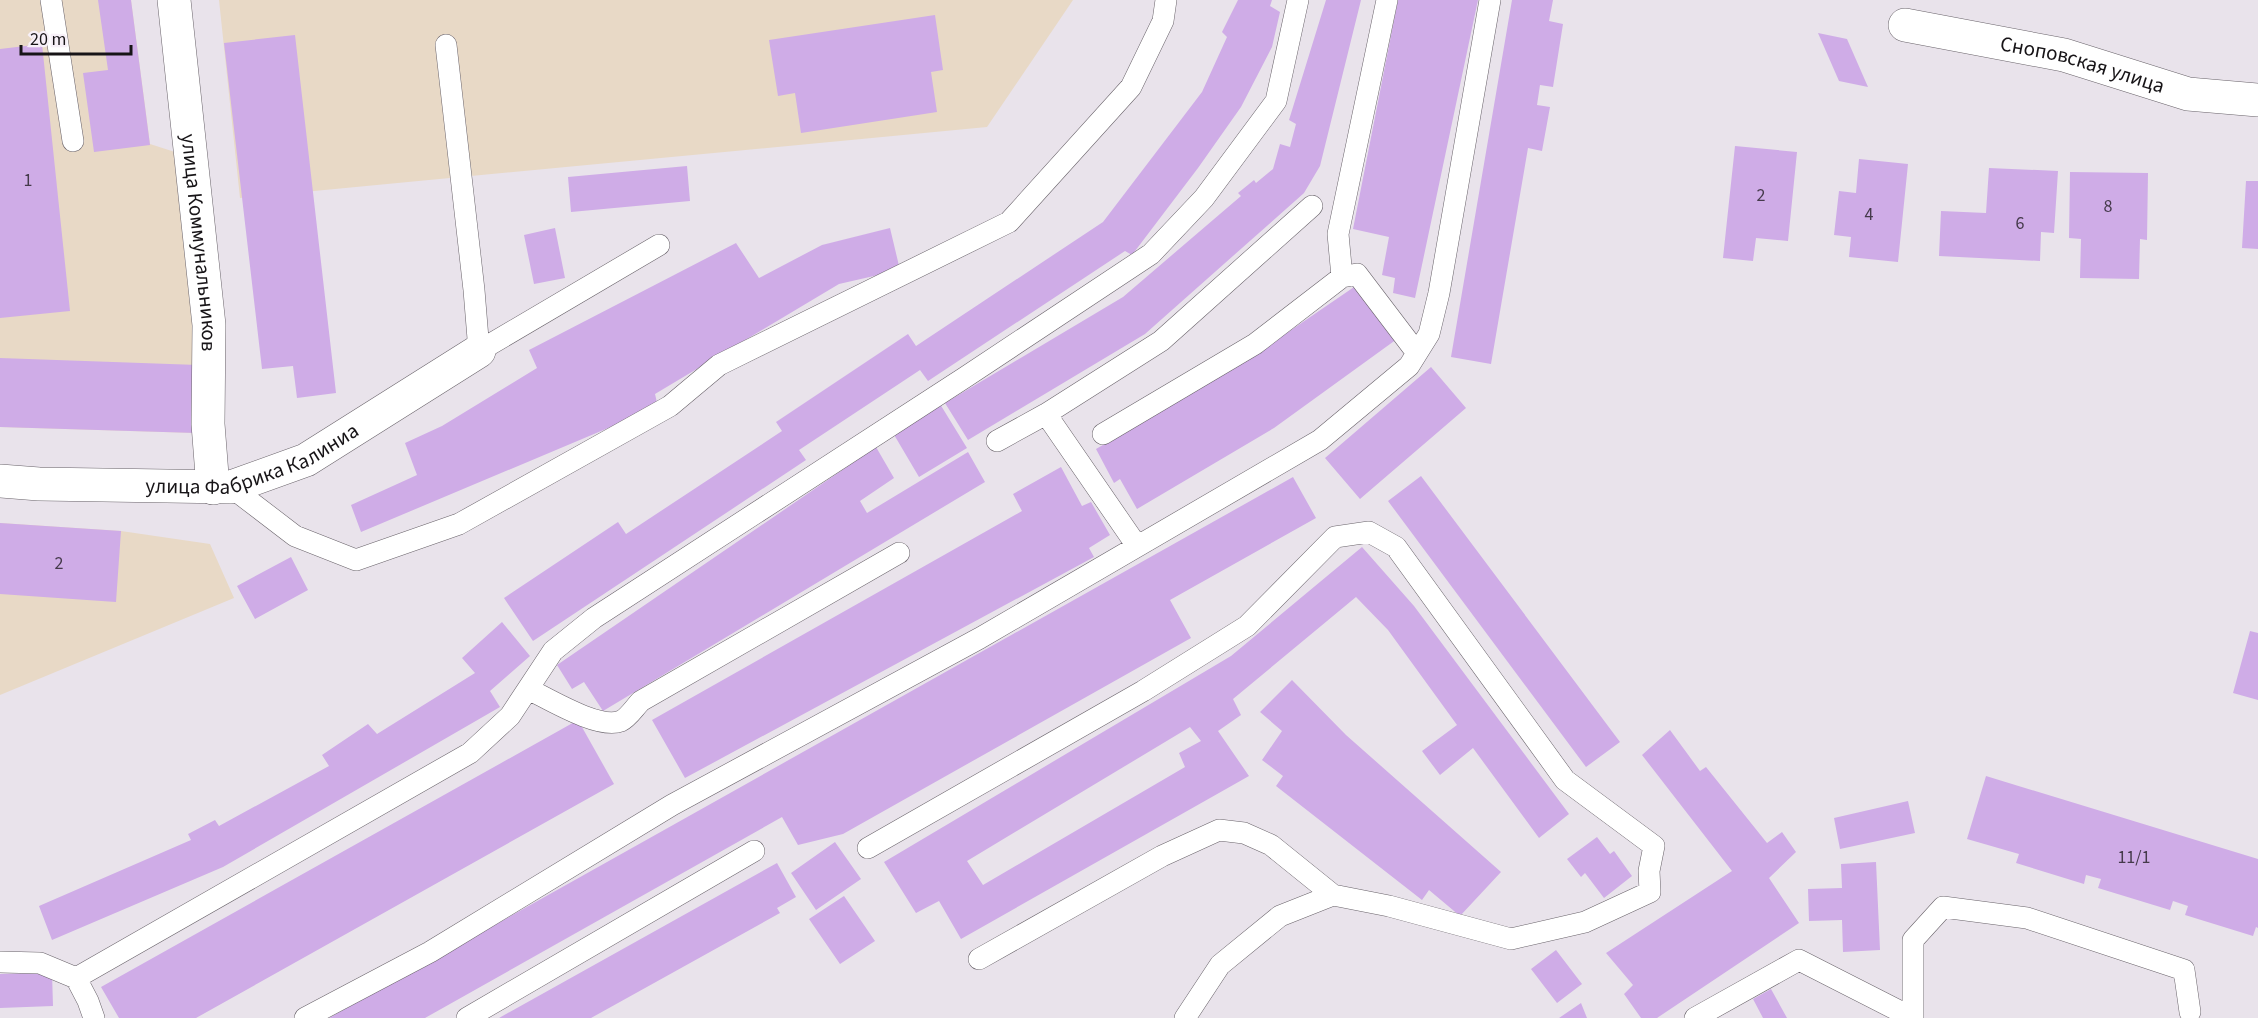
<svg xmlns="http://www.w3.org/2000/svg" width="2258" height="1018" viewBox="0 0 2258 1018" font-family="'Source Sans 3',sans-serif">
<rect width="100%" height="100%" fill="#e9e3eb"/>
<!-- industrial -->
<path fill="#e8d9c6" d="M0 0H131L150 144 178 153 198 365 196 433 0 427Z
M219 0H1073L987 127 240 198Z
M0 523 121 531 210 544 234 598 0 695Z"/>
<!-- building -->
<path fill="#cface7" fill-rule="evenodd" d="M98 0H131L150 145 94 152 83 73 108 70Z
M1238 0H1272L1270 6 1280 12 1272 47 1241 107 1198 168 1132 255 1125 251 928 381 920 370 799 450 806 460 533 641 504 598 618 522 626 534 782 431 776 422 908 334 916 346 1103 222 1202 92 1227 37 1222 32Z
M1326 0H1361L1320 166 1304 193 1145 334 968 440 945 403 1123 297 1241 196 1238 193 1254 180 1256 183 1273 169 1280 144 1290 147 1296 124 1289 120Z
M1398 0H1478L1415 298 1393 293 1395 278 1382 275 1389 237 1353 229Z
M1512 0H1553L1549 21 1563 24 1553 87 1540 85 1537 105 1550 107 1542 151 1528 148 1491 364 1451 357Z
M935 15 943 70 931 72 937 112 801 133 795 93 778 96 769 40Z
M1818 33 1847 39 1868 87 1839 81Z
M295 35 336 393 297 398 293 366 262 369 224 43Z
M42 44 70 311 0 318V49Z
M1735 146 1797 152 1788 241 1756 238 1753 261 1723 258Z
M1859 159 1908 164 1898 262 1849 257 1851 237 1834 235 1839 191 1856 193Z
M687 166 690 201 571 212 568 177Z
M1989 168 2058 171 2054 233 2041 232 2040 261 1939 256 1941 211 1986 213Z
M2070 172 2148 173 2147 240 2140 239 2139 279 2080 278 2081 239 2069 238Z
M2246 181H2258V249L2242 248Z
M555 228 565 278 534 284 524 235Z
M890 228 900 270 839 284 655 394 658 407 361 532 351 505 417 475 405 443 442 426 537 368 529 350 736 243 759 278 822 245Z
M1357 285 1397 339 1274 428 1137 509 1120 479 1114 483 1096 449 1243 363Z
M0 358 198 365 196 433 0 427Z
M1431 367 1466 408 1360 499 1325 458Z
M940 404 967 448 919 477 893 433Z
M876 447 894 478 860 501 867 513 968 452 985 482 603 711 584 682 572 689 557 665Z
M1061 467 1082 506 1091 502 1110 535 1089 548 1094 557 685 778 652 720 1022 511 1013 494Z
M1421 476 1620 742 1586 767 1388 501Z
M1293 477 1316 518 1170 600 1191 638 843 834 798 845 782 817 425 1018H329Z
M0 523 121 531 116 602 0 594Z
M1362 547 1414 606 1569 814 1539 838 1473 748 1440 775 1422 751 1457 725 1388 630 1356 597 1233 699 1241 715 1218 731 1249 776 961 939 939 901 916 913 884 862 1231 656ZM1190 727 1201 741 1179 753 1185 767 983 885 967 861Z
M291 557 308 590 255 619 237 586Z
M502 622 530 656 490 691 500 707 223 867 52 940 39 906 191 840 188 834 215 820 219 826 329 766 322 755 368 724 377 734 475 673 462 658Z
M2250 631 2258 633V700L2233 693Z
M1292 680 1346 735 1501 872 1460 916 1429 890 1422 900 1276 786 1283 776 1262 760 1282 731 1260 712Z
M578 720 614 784 196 1018H119L101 987Z
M1670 730 1700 771 1706 767 1767 843 1782 832 1796 852 1769 878 1799 923 1657 1018H1641L1624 994 1633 985 1606 953 1732 871 1642 755Z
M1986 776 2258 859V928L2256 927 2253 936 2185 915 2188 906 2173 901 2170 910 2098 888 2101 879 2086 875 2084 884 2016 863 2019 854 1967 839Z
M1908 801 1915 833 1840 849 1834 818Z
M1597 837 1610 854 1614 851 1632 876 1604 898 1585 873 1581 877 1567 859Z
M835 842 861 879 816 910 791 873Z
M1876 862 1880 950 1843 952 1842 920 1809 921 1808 889 1842 888 1841 864Z
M777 863 796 897 777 908 780 913 591 1018H499Z
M844 896 875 941 840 964 809 919Z
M1556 950 1582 984 1557 1003 1531 969Z
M52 973 53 1006 0 1008V974Z
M1771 989 1787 1018H1763L1753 999Z
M1581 1003 1587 1018H1559Z"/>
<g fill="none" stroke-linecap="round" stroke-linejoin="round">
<defs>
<path id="lane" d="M51 0 73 141
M446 45 474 290 479 351 659 245
M1342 277 1338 234 1387 0
M1046 414 1137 546
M1103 434 1255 344 1342 277 1357 274 1417 353
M997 441 1046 414 1161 341 1312 206
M231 487 295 536 356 560 459 524 670 406 719 365 1009 222 1131 87 1163 21 1166 0
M528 689C549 699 599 730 621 721 628 718 635 707 641 701L899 553
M868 848 1143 691 1247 626 1335 537 1369 532 1396 547 1565 780 1654 846 1649 871 1650 892 1585 922 1511 939 1389 906 1333 895 1280 916 1220 965 1185 1018
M979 959 1162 856 1219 830 1244 833 1271 845 1333 895
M0 962 40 963 76 978 88 1001 94 1018
M76 978 470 753 510 716 553 651 594 618 964 378 1151 254 1204 198 1276 101 1298 0
M305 1018 430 952 672 805 980 638 1320 440 1409 366 1429 334 1439 293 1490 0
M467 1018 754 851
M1695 1018 1799 960 1913 1018
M1913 1018V940L1943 907 2027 918 2184 970 2190 1012"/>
<g id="street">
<path id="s1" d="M174 0 209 325 208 424 213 488"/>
<path id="s2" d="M1905 25 2064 55 2188 94 2258 100"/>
<path id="s3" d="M0 481 39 484 231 487 306 460 479 351"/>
</g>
</defs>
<!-- lane casing -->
<use href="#lane" stroke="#69636a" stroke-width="22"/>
<!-- street casing -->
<use href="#street" stroke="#69636a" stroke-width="34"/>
<!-- lane -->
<use href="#lane" stroke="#fff" stroke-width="21"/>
<!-- street -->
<use href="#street" stroke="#fff" stroke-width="33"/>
</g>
<g text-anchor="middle" stroke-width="5" stroke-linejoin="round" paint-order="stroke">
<!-- number labels -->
<g font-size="18" fill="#453a4b">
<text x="28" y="186">1</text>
<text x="1761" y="201">2</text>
<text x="2108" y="212">8</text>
<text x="1869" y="220">4</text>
<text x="2020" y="229">6</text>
<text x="59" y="569">2</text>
<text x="2134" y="863">11/1</text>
</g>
<!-- street labels -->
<g font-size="21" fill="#171417" stroke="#f7f0f8">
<text dy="7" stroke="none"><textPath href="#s2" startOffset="182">Сноповская улица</textPath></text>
<text dy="7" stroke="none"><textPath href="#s1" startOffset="244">улица Коммунальников</textPath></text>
<text dy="7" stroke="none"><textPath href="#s3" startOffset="258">улица Фабрика Калиниа</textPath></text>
</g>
</g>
<!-- scale -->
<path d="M21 45v9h110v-9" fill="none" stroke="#171417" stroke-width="3"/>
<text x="30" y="45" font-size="18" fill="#171417" stroke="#f7f0f8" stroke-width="4.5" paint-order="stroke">20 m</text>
</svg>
